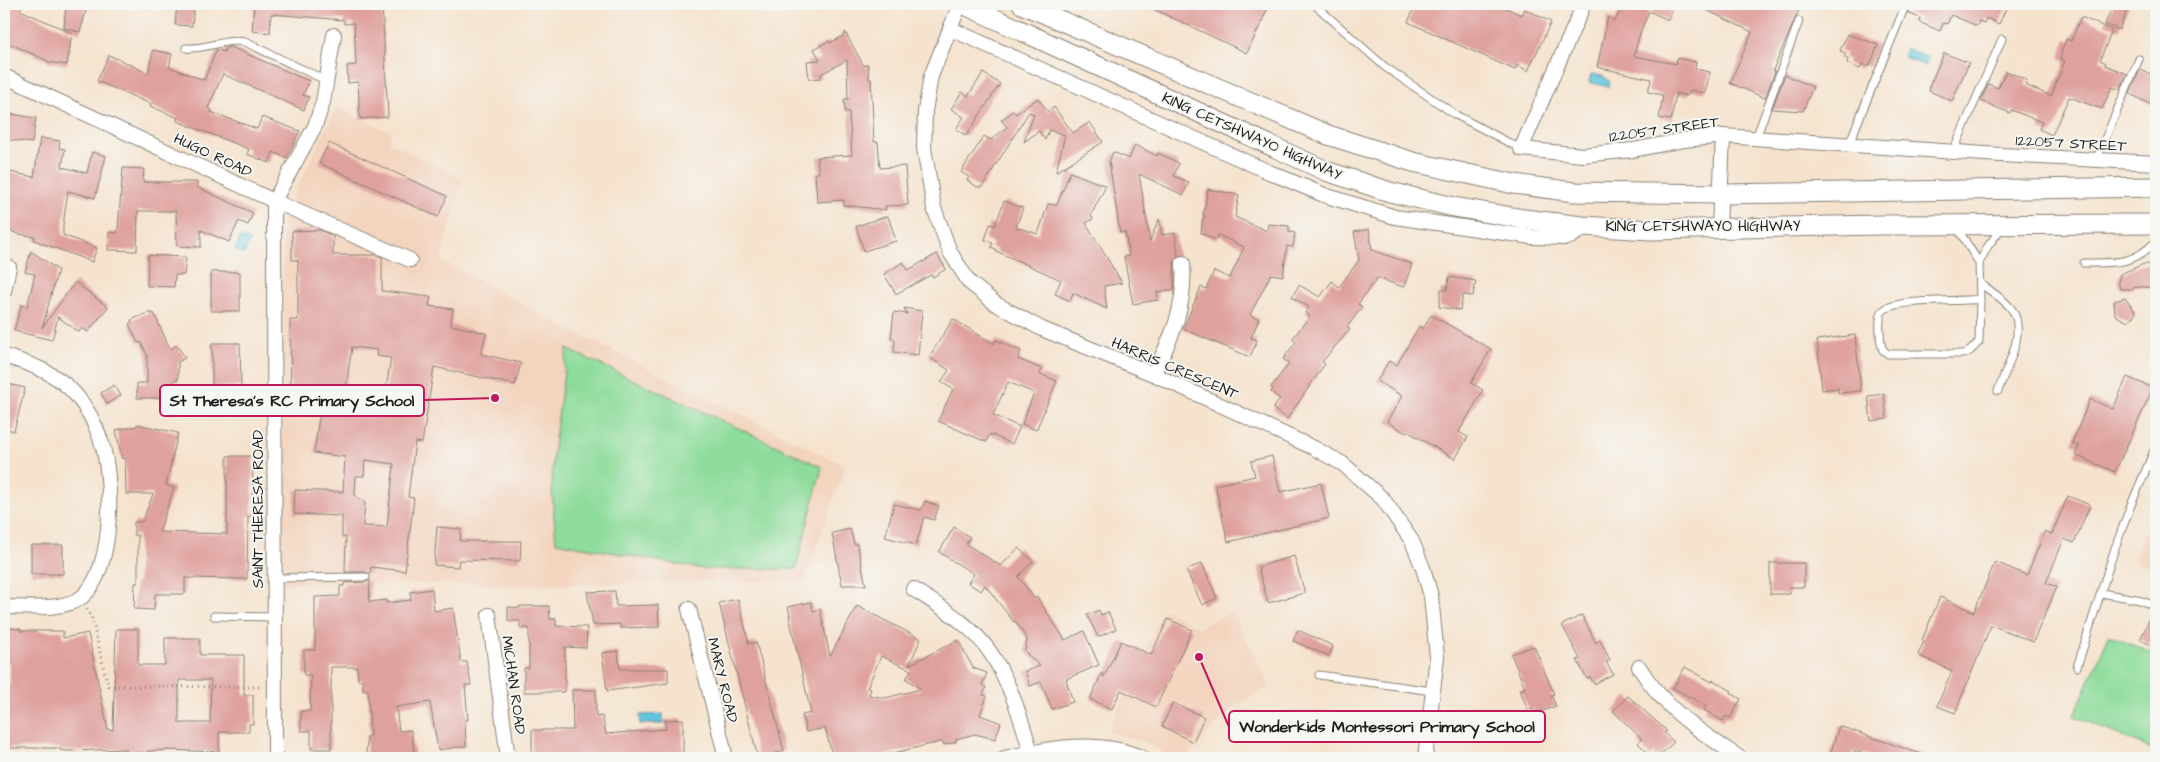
<svg xmlns="http://www.w3.org/2000/svg" width="2160" height="762" viewBox="0 0 2160 762" font-family="'Architects Daughter',sans-serif">
<rect width="100%" height="100%" fill="#f6f6f2"/>
<filter id="ink" filterUnits="userSpaceOnUse"><feTurbulence type="fractalNoise" baseFrequency=".02" numOctaves="2"/><feDisplacementMap in="SourceGraphic" scale="10" xChannelSelector="R" yChannelSelector="G"/><feConvolveMatrix kernelMatrix="1 2 1 2 8 2 1 2 1" color-interpolation-filters="sRGB"/></filter>
<filter id="wash" filterUnits="userSpaceOnUse"><feTurbulence type="fractalNoise" baseFrequency=".0096" numOctaves="4" result="noise"/><feDisplacementMap in="SourceGraphic" scale="20" xChannelSelector="R" yChannelSelector="G"/><feGaussianBlur stdDeviation="1.12" result="paint"/><feColorMatrix in="noise" values="0 0 0 0 0 0 0 0 0 0 0 0 0 0 0 0 0 1.4 0 .05"/><feComposite in="paint" operator="in"/></filter>
<g filter="url(#wash)">
<rect width="100%" height="100%" fill="#f5e3ce"/>
<!-- built -->
<path fill="#f3d4be" d="M336 108 391 132 389 142 462 179 441 260 570 330 846 466 804 581 672 582 500 586 491 584 283 583V217Z
M2156 500V569L2133 560Z
M1164 610 1199 628 1232 611 1270 686 1236 706 1220 720 1187 758H1170L1148 743 1108 731Z"/>
<!-- green -->
<path fill="#8ddc9b" stroke="#547c5c" d="M567 349 822 467 796 569H702L556 542 552 490 553 455Z
M2109 635 2156 655V751L2074 716Z"/>
<!-- water -->
<path fill="#61c7de" stroke="#3e727d" d="M1906 48 1928 58 1925 66 1903 57Z
M1591 74 1603 76 1610 82 1608 87 1589 82Z
M241 237 250 241 244 254 235 250Z
M663 714V724H640V715Z"/>
<g id="blocks">
<!-- building -->
<path fill="#dfa19e" fill-rule="evenodd" d="M4 4H22L20 10 72 33 67 65 48 62V61L4 41Z
M66 4H88L80 32 64 28Z
M177 4H194L192 26 175 25Z
M254 4H325V7L352 5V4H382L388 117 360 119 358 82 348 83 347 66 356 65 354 23 344 24V20L271 14 270 33 252 31Z
M1143 4H1270L1247 53Z
M1416 4H1496L1522 15 1525 9 1551 22 1528 71 1517 65 1515 70 1408 22Z
M1623 4H1675L1668 20 1649 11 1640 33 1634 56 1676 64 1677 58 1696 62 1695 69 1710 72 1705 93 1691 90 1687 96 1676 93 1671 120 1659 118 1663 95 1648 92 1651 79 1597 67 1608 17 1615 21Z
M1694 4H1784L1799 10 1773 70 1775 71 1765 98 1730 83 1752 32Z
M1911 4H2008L1999 24 1986 18 1984 23 1979 21 1977 26 1951 15 1947 24 1943 23 1940 31 1919 22 1920 18 1908 13Z
M2114 4H2130L2119 30 2105 24Z
M2081 17 2112 30 2100 60 2106 63 2105 65 2127 74 2120 90 2112 87 2102 109 2069 97 2052 135 2039 129 2042 122 2011 110 2010 113 1981 101 1988 84 1998 88 2006 71 2027 80 2025 85 2051 96 2065 61 2060 59 2062 53 2061 52 2066 39 2071 41Z
M845 32 864 66 868 64 869 79H871L874 142H878L880 168 905 166 908 205 885 206 886 210 843 205 844 200 817 202 815 173H819L817 157 852 155 849 112H845L844 99H848L847 60 821 74V78L809 79 807 61 820 60 814 49 829 41 830 43 845 35Z
M1847 34 1878 45 1869 67 1862 64 1860 69 1847 63 1848 59 1844 57 1846 53 1840 51Z
M231 47 309 81 303 95 309 97 304 110 223 74 208 108 212 110 211 112 257 129 262 117 300 131 287 158 273 152 269 163 247 154 249 149 177 121 178 118 150 106 151 104 97 81 109 55 148 73 153 50 172 54 169 67 204 80 217 49 224 52 226 48Z
M1944 53 1969 63 1952 101 1929 91 1930 87H1929Z
M2156 69V107L2130 94 2140 70 2153 75Z
M983 73 1000 84 966 136 956 129 964 117 951 109 962 92 968 96Z
M1785 75 1813 87 1803 111 1772 109Z
M1038 98 1048 112 1054 107 1073 133 1090 122 1103 142 1056 172 1065 135 1049 130 1045 140 1039 131 1024 142 1034 114 1029 112 982 187H977L967 180 969 177 961 172 984 136 991 140 1007 127 1001 120 1013 111 1016 114Z
M5 113 36 118 32 143 4 139Z
M40 138 60 141 59 148 65 149 62 167 87 173 92 152 106 156 95 198 68 191 63 225V235L97 248 92 262 34 240 35 237 19 234 4 229V173L10 174V172L34 177Z
M329 143 447 196 438 217 319 163Z
M1135 145 1157 156 1158 153 1179 163 1174 176 1189 182 1183 195 1139 174 1150 241 1159 219 1162 235 1175 233 1178 256 1174 263V289L1157 292 1158 300 1133 304 1124 257 1129 256 1125 232 1120 233 1109 161 1113 152 1129 159Z
M123 168 144 169 143 182H197V187L253 213 248 225 239 221 229 242 201 230V247L177 246 176 211H138L137 251 108 250 109 232 117 233 118 228Z
M1070 172 1106 186 1091 215 1093 219 1086 223 1122 283 1104 286 1107 309 1073 293 1070 301 1055 294 1061 280 996 251V249L991 247 993 243 985 240 990 224 995 226 1004 201 1023 208 1016 227 1038 234 1048 204 1057 205Z
M1208 189 1239 195 1235 217 1267 231 1268 224 1289 226V232L1295 233 1293 247 1287 246 1283 276 1271 274 1250 315 1259 319 1251 338 1257 340 1250 357 1183 329 1201 287 1206 289 1214 271 1230 278 1244 247 1218 235 1216 240 1201 233 1203 217H1206L1203 215Z
M888 216 896 241 864 251 856 226Z
M1369 229 1372 250 1412 264 1404 287 1377 278 1358 304 1362 307 1347 327 1350 329 1322 362 1325 364 1287 419 1273 409 1280 399 1271 392 1273 389 1271 387 1289 364 1283 359 1296 342 1292 339 1310 316 1305 313 1309 307 1292 297 1299 285 1320 297 1332 281 1339 287 1359 260 1354 232Z
M320 230 333 236V255H377L382 257V291L431 297 429 306 453 309 451 325 486 333 481 354 521 363 515 385 434 367 422 443 415 442 408 497 414 498 405 571 371 567 370 574 366 572H345L346 537H342V516L294 514 295 490 343 492 345 457 314 453 320 410 318 409 320 400H291L290 320H298V260H292V231ZM352 347 377 350 376 356 391 358 382 413 362 403 344 400ZM365 460 394 464 387 527 363 526 365 503 355 495 356 476H364Z
M31 251 58 270 42 328 75 282 108 307 88 332 82 328 79 332 58 317 52 340 14 331 21 305 27 307 35 274 25 272Z
M937 254 946 269 933 277 931 275 896 294 884 274 903 262 908 270Z
M148 255 186 257 184 275H175L174 287 147 286Z
M2144 264 2156 265V288L2134 286 2133 289H2120L2118 282 2120 274Z
M211 272H240V311H211Z
M1449 277 1476 281 1473 296 1463 295 1460 310 1439 307 1441 289 1447 290Z
M2125 298 2136 313 2128 322 2115 315 2114 301Z
M904 308 922 311 918 355 894 352 895 339H891L894 312 907 314Z
M150 312 151 314 154 313 170 349 177 345 185 358 178 362V380H174V398H137V383H147V355L141 342 138 343 129 324 132 322 131 320Z
M1431 315 1491 349 1471 383 1483 390 1459 432 1468 437 1455 459 1407 431 1406 433 1387 422 1402 396 1377 381 1389 361 1397 365 1419 326 1423 329Z
M953 319 994 344 996 340 1021 351 1018 359 1042 369 1040 374 1057 381 1036 430 1022 424 1034 393 1008 382 993 415 1020 427 1012 444 990 434 986 442 938 421 953 389 941 382 949 370 929 357Z
M1855 335 1861 391 1838 393V388L1822 390 1817 340Z
M212 343H240L241 387H212Z
M2127 377 2153 388 2115 472 2075 455 2079 446 2072 443 2090 399 2113 409Z
M4 383 25 388 14 431 4 428Z
M114 385 121 395 107 404 101 393Z
M1884 394 1887 419 1871 421 1868 396Z
M137 424 178 433 166 485 174 488 159 532 227 534V456H253L252 516H248L247 579 185 578V594H155L154 610 134 609 135 583H138V535H134V522H142L153 494H126L125 458 122 459 116 430 137 426Z
M1272 456 1280 492 1321 483 1329 518 1228 542 1215 485 1255 476 1251 461Z
M2068 496 2090 505 2074 543 2064 539 2046 583 2057 587 2033 642 1991 625 1955 713 1937 706 1952 671 1918 655 1924 641 1922 640 1940 597 1974 612 1995 562 2027 575 2045 531 2052 534Z
M925 501 939 506 934 520 924 517 916 545 885 537 894 504 921 510Z
M437 527 461 529 460 541H521L520 561 459 560 458 567 434 565Z
M954 527 970 537 966 544 1001 566 1018 548 1033 561 1018 577 1035 599 1037 597 1065 640 1084 631 1099 665 1066 679 1073 702 1052 709 1041 682 1030 686 1025 671 1040 666 1027 654 1025 650 1027 639 1015 621 1014 622 985 585 981 591 968 583 974 574 939 552Z
M850 529 854 544H857L866 585H842L832 533Z
M31 545H63V574H31Z
M1294 556 1305 593 1268 603 1258 567Z
M1202 563 1217 598 1202 605 1186 570Z
M1770 563H1804V587H1789L1790 594H1770Z
M370 580 369 602 386 600V603L411 600 410 592 432 589 434 611 453 608 461 662H467L471 685H465L468 720H465L466 746 438 750 430 702 396 707 399 731 411 730 415 758H366L367 736H370L368 690H363V680H358L357 667H331V749H311V731H301V711H310L311 675H304V650H315V597L340 596V586H344V583L366 582Z
M615 591 616 606 658 605 659 627 620 628V624L593 625 587 592Z
M738 599 749 644 756 642 784 751 758 758 719 603Z
M811 602 813 611 820 609 830 656 857 606 921 639 909 665 958 640 973 668 987 673 982 685 986 687 983 695 987 696 980 715 1001 723 995 739 975 734 956 739V742L944 745 943 742H940L873 758H833L825 728 806 732 802 715 811 713 789 616H790L788 607ZM881 656 911 670 906 679 921 689 885 698 869 695 871 688H867Z
M520 606H549L550 619H556V626L587 627 586 648 565 647V692H524V668H529V628H520V621H508V607L520 608Z
M1099 610 1101 615 1108 612 1116 629 1098 637 1087 615Z
M2153 611H2156V647L2140 640Z
M1582 615 1596 643 1600 640 1610 660 1606 662 1613 674 1594 684 1590 677 1587 679 1577 660 1580 659 1562 625Z
M1168 619 1192 630 1156 707 1121 690 1112 709 1090 699 1102 673 1104 677 1121 641 1151 655Z
M6 628 21 629 20 631H63V638L88 633 108 730H113L116 629H138V665H165V638H200V655H244V695H253V724H249V732H219V752L168 750 148 751V753H126V749L68 751 60 750V748H4V691L10 692V663H6ZM179 680H211L210 723H179Z
M1298 630 1333 646 1329 656 1293 641Z
M1534 646 1554 694 1551 695 1556 706 1535 714 1533 709 1528 710 1520 690 1525 688 1511 654Z
M618 651 620 669H668V683L607 691 602 653Z
M1685 667 1712 682 1713 680 1732 691 1731 693 1741 699 1730 718 1726 716 1723 721 1704 710 1706 706 1673 688Z
M572 690H596V717L602 716 606 734 666 729 665 720 683 719V754L628 755V758L532 757V730H573Z
M1628 696 1667 731 1664 733 1674 742 1658 757 1654 753 1651 756 1638 743 1642 739 1613 711Z
M1173 703 1204 717 1193 742 1162 726Z
M1839 726 1927 756V758H1876L1854 751 1852 758H1829Z"/>
</g>
</g>
<g filter="url(#ink)">
<use href="#blocks" fill-opacity="0" stroke="#888075" stroke-width="1"/>
<g fill="none" stroke-linecap="round" stroke-linejoin="round">
<defs>
<path id="lane" d="M1314 4 1385 67 1456 115 1521 149
M186 48C207 50 223 38 245 42L327 81
M1756 138 1799 21
M1849 144 1906 4
M1953 152 2002 39
M2096 160 2139 59
M1956 226 1979 263 1988 246 2003 226
M1979 263 1980 299C1962 302 1891 298 1882 312 1878 318 1880 344 1883 350L1888 354H1964L1970 351 1979 342 1980 299
M2084 263C2114 263 2134 265 2156 241
M1980 283C1990 291 2002 298 2010 307 2029 329 2006 368 1998 391
M274 578 366 577
M2101 593 2136 599 2156 606
M214 616 275 617
M2077 667 2115 548 2131 505 2156 446
M1319 675 1432 691"/>
<path id="street" d="M960 4 931 76 925 111 924 148 934 208 950 252 969 282 996 304 1042 329 1153 374 1314 448 1343 464 1383 499 1412 541 1423 568 1431 596 1437 657 1425 758
M1584 4 1521 149 1583 155 1633 150 1684 140 1723 136 2000 155 2156 163
M951 29 1269 172 1324 195 1395 217 1532 237 1566 238 1572 236 1587 226
M4 76 274 201 410 260
M1719 228 1723 136
M4 291 9 267
M4 356C31 364 57 373 76 395 86 407 95 423 100 438 114 475 115 570 82 597 64 611 25 607 4 607
M1153 374C1173 336 1186 306 1183 263
M913 589C941 607 974 626 992 655 1011 685 1021 719 1031 752
M689 609 726 758
M489 615 508 758
M1639 667C1666 711 1698 730 1740 758
M275 758 274 201 315 126 323 102 334 35
M1004 758C1049 748 1099 738 1143 758"/>
<path id="secondary" d="M963 4 1326 171 1390 192 1454 207 1524 219 1582 226 1651 230 1881 225 2156 224
M1022 4 1328 135 1413 162 1514 184 1574 192 1720 194 2156 187"/>
</defs>
<!-- lane casing -->
<use href="#lane" stroke="#888075" stroke-width="9"/>
<!-- street casing -->
<use href="#street" stroke="#888075" stroke-width="16"/>
<!-- secondary casing -->
<use href="#secondary" stroke="#888075" stroke-width="21"/>
<!-- path -->
<path stroke="#888075" stroke-width="3" stroke-dasharray="1 4" stroke-linecap="butt" d="M87 609 92 619 108 686 261 687"/>
<!-- lane -->
<use href="#lane" stroke="#fff" stroke-width="7"/>
<!-- street -->
<use href="#street" stroke="#fff" stroke-width="14"/>
<!-- secondary -->
<use href="#secondary" stroke="#fff" stroke-width="19"/>
</g>
</g>
<g text-anchor="middle" stroke-width="4" stroke-linejoin="round" paint-order="stroke">
<!-- street labels -->
<g font-size="15" fill="#1c1c1c" stroke="#f6f6f2">
<text transform="translate(1664 129) rotate(-8)" y="5">122057 STREET</text>
<text transform="translate(1252 136) rotate(24)" y="5">KING CETSHWAYO HIGHWAY</text>
<text transform="translate(2071 143) rotate(3)" y="5">122057 STREET</text>
<text transform="translate(213 155) rotate(25)" y="5">HUGO ROAD</text>
<text x="1703" y="231">KING CETSHWAYO HIGHWAY</text>
<text transform="translate(1175 368) rotate(23)" y="5">HARRIS CRESCENT</text>
<text transform="translate(258 509) rotate(-90)" y="5">SAINT THERESA ROAD</text>
<text transform="translate(723 680) rotate(76)" y="5">MARY ROAD</text>
<text transform="translate(514 685) rotate(82)" y="5">MICHAN ROAD</text>
</g>
</g>
<!-- callouts -->
<path fill="none" stroke="#c2185b" stroke-width="2" d="M495 398L424 400M1199 657L1229 727"/>
<g fill="#c2185b" stroke="#f6f6f2" stroke-width="2">
<circle cx="495" cy="398" r="5"/>
<circle cx="1199" cy="657" r="5"/>
</g>
<g fill="#f6f6f2" stroke="#c2185b" stroke-width="2">
<rect x="160" y="385" width="264" height="31" rx="5"/>
<rect x="1229" y="711" width="316" height="31" rx="5"/>
</g>
<g font-size="16" text-anchor="middle" font-weight="bold" fill="#1c1c1c">
<text x="292" y="406">St Theresa's RC Primary School</text>
<text x="1387" y="732">Wonderkids Montessori Primary School</text>
</g>
<!-- margin -->
<rect width="2160" height="762" fill="none" stroke="#f6f6f2" stroke-width="20"/>
</svg>
